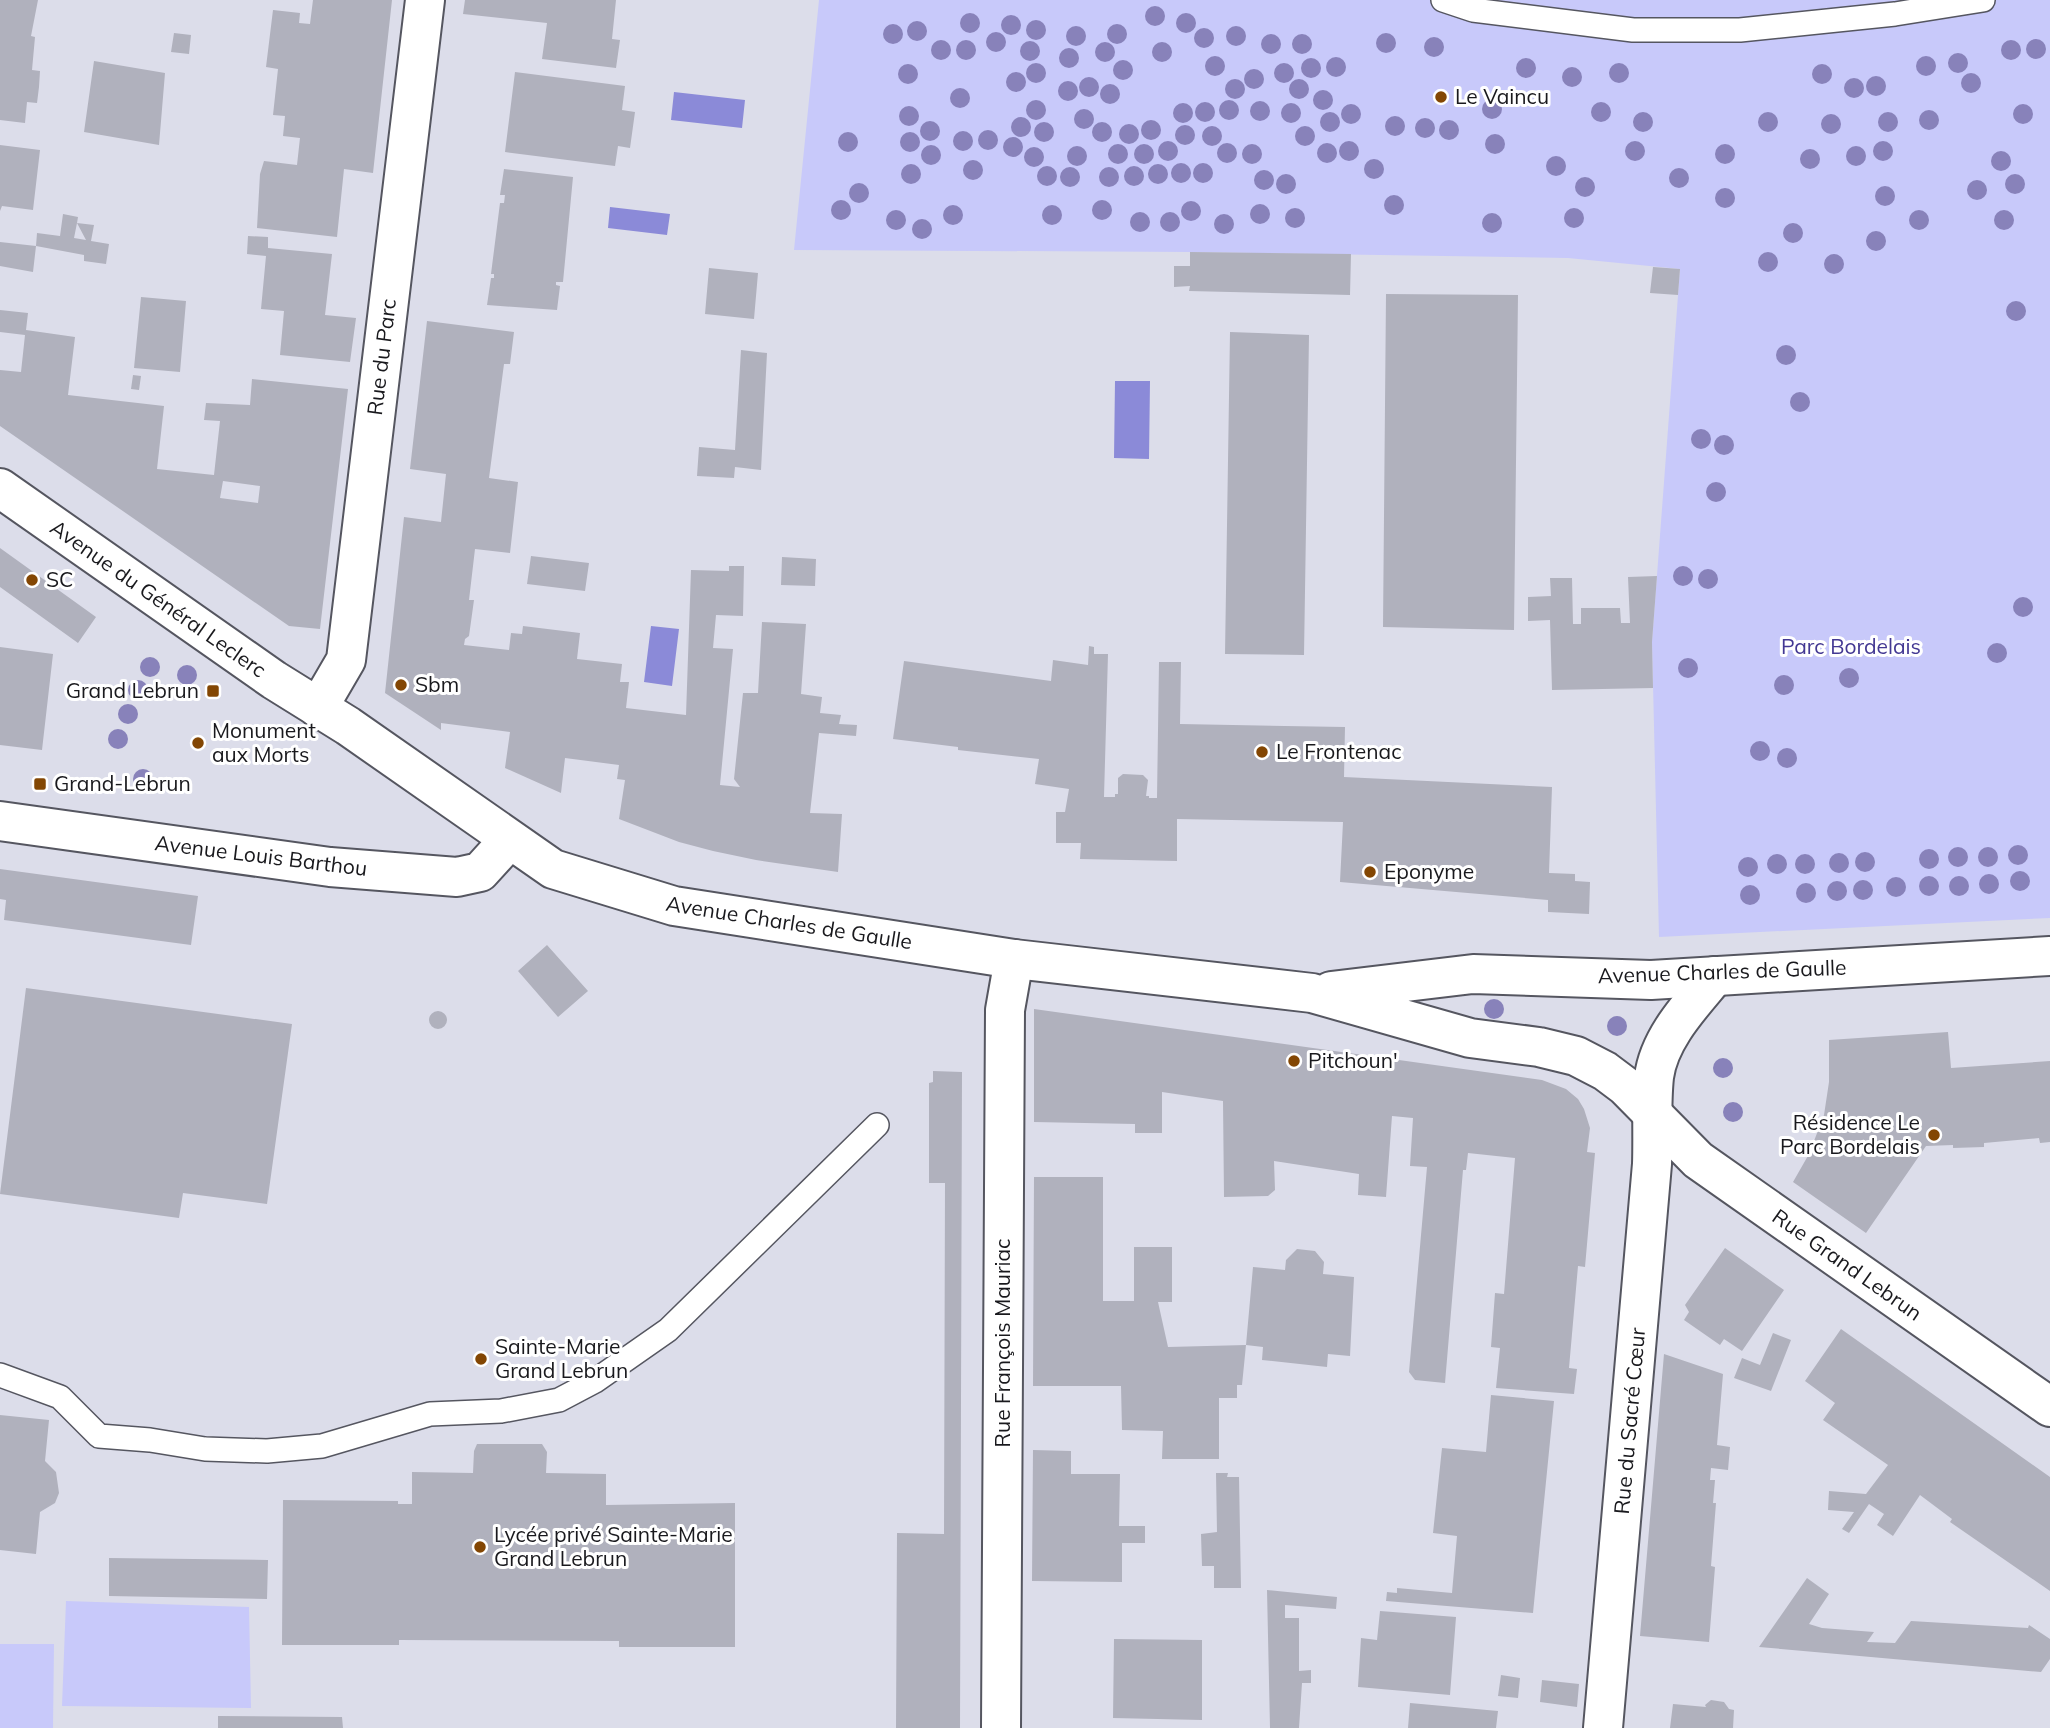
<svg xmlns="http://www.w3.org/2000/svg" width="2050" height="1728" viewBox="0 0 2050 1728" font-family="Mulish,sans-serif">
<rect width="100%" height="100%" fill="#dcddea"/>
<!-- green -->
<path fill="#c8c9fa" d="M819 0H2050V918L1659 937 1652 642 1680 269 1568 258 1190 252 794 250Z
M66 1601 249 1607 251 1708 62 1706Z
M0 1644H54L53 1728H0Z"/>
<!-- water -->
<path fill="#8b8ad8" d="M674 92 745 100 742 128 671 120Z
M610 207 670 214 667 235 608 228Z
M1115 381H1150L1149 459 1114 458Z
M651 626 679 629 672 686 644 682Z"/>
<!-- building -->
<path fill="#b0b1bd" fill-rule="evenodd" d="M0 0H38L31 36 35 37 32 70 40 71 39 87 37 103 27 102 25 123 0 120Z
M313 0H392L373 173 344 169 337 237 257 228 260 174 264 161 297 165 300 138 283 136 285 116 273 115 278 69 266 67 273 10 300 13 299 23 310 24Z
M465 0H616L612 39 620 40 616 68 542 59 547 23 463 14Z
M174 33 191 35 189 54 171 52Z
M94 61 165 73 159 145 84 132Z
M515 72 625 86 622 110 635 112 630 148 618 146 615 166 505 152Z
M0 145 40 150 33 210 2 206 0 211Z
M504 169 573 177 563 282H556V285L560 286 557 310 487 305 491 278H494V274H491L500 203H504L505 195H500Z
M63 214 78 217 77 223 94 225 91 241 109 244 106 264 84 261V255L36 246 33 272 0 266V242L36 246 37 233 60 236ZM77 223 86 240 74 238Z
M248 236 268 237V248L332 254 325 315 356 318 350 362 280 355 284 311 261 309 266 256 247 254Z
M1190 252 1351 254 1350 295 1189 291 1190 286 1174 287V266H1190Z
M1653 267 1680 269 1678 295 1650 293Z
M709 268 758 273 754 319 705 314Z
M1386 294 1518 295 1514 630 1383 627Z
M141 297 186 301 180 372 134 368Z
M0 310 28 313 26 330 75 337 68 395 164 406 157 469 214 475 220 421 204 420 206 403 250 405 252 379 348 389 320 629 289 626 0 426V370L21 372 25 335 0 332ZM223 481 260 486 258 503 220 498Z
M427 321 514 332 510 364H504L489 478 518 482 510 553 475 549 469 600H474L469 636 465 639 464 645 509 650 511 633 522 634 523 626 580 633 577 659 622 664 620 682H629L626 708 686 715 691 570 729 571V566H744L743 616 716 615 713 648 733 649 720 785 740 787 734 779 743 693H758L762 622 806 624 801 694 822 697 820 713 841 715 839 724 857 725 856 736 819 733 810 813 842 814 838 872 756 860 713 851 679 842 619 819 625 780 617 779 619 765 565 758 561 793 505 768 510 732 441 723V730L385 693 404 517 441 522 446 474 410 469Z
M1230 332 1309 335 1304 655 1225 654Z
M741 350 767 353 761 470 735 467 734 478 697 476 699 447 735 450Z
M133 375 141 376 139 390 131 389Z
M0 548 96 617 78 643 0 587Z
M531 556 589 563 585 591 527 584Z
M782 557 816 559 815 586 781 585Z
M1657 576 1652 642 1653 688 1552 690 1550 620 1528 621V597L1551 596 1550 578H1572L1573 624H1581V608H1620L1621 623H1630L1628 577Z
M1089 646 1094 647V654H1108L1104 797H1115V794H1118V778L1123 774 1143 775 1148 780 1146 796H1149V798H1157L1159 662H1181L1180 724 1345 727 1344 777 1552 787 1549 873 1575 874V881L1590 882 1589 914 1548 912V900L1340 882 1343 822 1177 819V861L1080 859 1081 843H1056V812H1065L1069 789 1035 784 1039 759 958 750V747L893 739 904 661 1051 681 1053 660 1088 665Z
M0 647 53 654 42 750 0 745Z
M0 869 198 896 191 945 4 920 6 900 0 899Z
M547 945 588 991 558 1017 518 971Z
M26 988 292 1024 267 1204 183 1193 179 1218 0 1194Z
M1034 1009 1542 1080 1566 1089 1578 1099 1584 1109 1590 1128 1587 1152 1595 1153 1585 1267 1578 1266 1569 1368 1577 1369 1574 1394 1496 1388 1500 1348 1491 1347 1495 1293 1504 1294 1515 1158 1468 1153 1466 1170H1463L1445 1383 1415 1380 1409 1372 1427 1167 1410 1166 1413 1118 1392 1116 1386 1197 1358 1195 1359 1174 1274 1161 1275 1190 1268 1196 1224 1197 1223 1101 1162 1092V1133H1135V1124L1034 1122Z
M429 1020a9 9 0 1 1 18 0a9 9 0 1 1-18 0Z
M1948 1032 1951 1068 2050 1061V1142L2040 1143 2039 1138 1984 1143V1147L1953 1148V1145L1926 1146 1866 1233 1793 1182 1809 1154 1824 1115 1829 1082V1040Z
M933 1071 962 1072 960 1728H896L897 1533 944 1534 945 1183H929V1083L933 1082Z
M1034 1177H1103V1301H1134V1247H1172V1302H1158L1168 1347 1246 1345 1253 1267 1285 1270 1286 1260 1297 1249 1315 1251 1324 1262 1323 1274 1354 1277 1350 1356 1328 1354 1327 1367 1262 1360 1263 1347 1246 1345 1242 1385H1237V1398H1219V1459H1162L1163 1431 1122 1430 1121 1386H1033Z
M1725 1248 1784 1290 1742 1351 1724 1339 1720 1345 1684 1320 1689 1312 1685 1305Z
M1841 1329 2050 1477V1591L1950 1522 1952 1519 1920 1495 1893 1536 1877 1525 1884 1514 1869 1504 1849 1533 1842 1529 1854 1512 1828 1510 1829 1491 1866 1494 1888 1465 1823 1420 1835 1403 1805 1381Z
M1773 1333 1791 1340 1771 1391 1734 1378 1742 1358 1760 1365Z
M1664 1354 1723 1374 1717 1445 1730 1447 1728 1470 1711 1468 1710 1480H1715L1713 1503H1716L1711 1566 1715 1567 1709 1642 1640 1636Z
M1491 1395 1554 1401 1533 1613 1386 1601 1387 1592 1397 1593V1588L1452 1593 1457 1536 1433 1533 1442 1448 1486 1452Z
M0 1415 49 1420 45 1461 56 1472 59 1493 55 1503 40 1512 36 1554 0 1550Z
M477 1444H542L547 1452 546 1473 606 1474V1505L735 1503V1647H619V1641L399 1640V1645H282L283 1500 398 1501V1504H412V1472L473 1473 474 1451Z
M1033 1450 1071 1451V1474H1120L1119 1526H1145V1543H1122V1582L1032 1581Z
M1216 1473H1228L1227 1477H1239L1241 1588H1214V1566H1202L1201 1534 1217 1532Z
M109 1558 268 1560 267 1599 109 1596Z
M1807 1578 1829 1594 1809 1624 1822 1628 1874 1632 1867 1642 1895 1643 1911 1621 2028 1628 2029 1625 2050 1639V1659L2041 1672 1759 1647Z
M1267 1590 1337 1597 1336 1609 1285 1605V1618H1299V1671L1311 1670V1683H1302L1299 1728H1270Z
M1380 1611 1456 1617 1450 1695 1358 1687 1361 1638 1377 1640Z
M1114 1639 1202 1640V1720L1113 1718Z
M1501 1675 1520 1678 1518 1698 1498 1696Z
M1542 1680 1579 1684 1577 1707 1540 1702Z
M1711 1700 1724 1702 1729 1709 1734 1710 1733 1728H1670L1673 1704 1706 1707 1705 1705Z
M1410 1703 1498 1711 1496 1728H1408Z
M218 1716 342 1717 343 1728H218Z"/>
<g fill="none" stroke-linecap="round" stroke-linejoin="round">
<defs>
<path id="service" d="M1443 0 1473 10 1633 30H1740L1895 14 1983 0
M0 1375 60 1397 99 1436 150 1440 205 1449 267 1451 322 1446 430 1414 501 1411 559 1400 595 1381 668 1330 877 1125"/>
<path id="minor" d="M318 708 346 660 425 0
M1001 1728 1005 1010 1014 959
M1603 1728 1652 1164C1653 1135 1651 1105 1654 1077 1659 1038 1691 1005 1715 976"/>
<path id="tertiary" d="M0 821 330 867 457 877 480 872 509 840"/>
<path id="secondary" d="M0 488 274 680 348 726 553 869 674 906 1014 959 1312 993 1470 1038 1539 1047 1576 1056 1605 1071 1625 1086 1698 1160 2050 1407
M1331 991 1473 974 1651 980 2050 956"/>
</defs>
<!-- service casing -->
<use href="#service" stroke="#555660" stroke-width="26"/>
<!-- minor casing -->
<use href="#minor" stroke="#555660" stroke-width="42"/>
<!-- tertiary casing -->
<use href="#tertiary" stroke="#555660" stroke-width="42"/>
<!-- secondary casing -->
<use href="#secondary" stroke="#555660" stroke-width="42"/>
<!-- service -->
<use href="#service" stroke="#fff" stroke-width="23"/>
<!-- minor -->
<use href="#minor" stroke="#fff" stroke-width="38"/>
<!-- tertiary -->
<use href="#tertiary" stroke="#fff" stroke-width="38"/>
<!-- secondary -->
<use href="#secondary" stroke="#fff" stroke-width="38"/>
</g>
<!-- trees -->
<g fill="#8882ba">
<circle cx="1155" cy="16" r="10"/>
<circle cx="970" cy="23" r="10"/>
<circle cx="1186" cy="23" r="10"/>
<circle cx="1011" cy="25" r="10"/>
<circle cx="1036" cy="30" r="10"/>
<circle cx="917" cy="31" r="10"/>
<circle cx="893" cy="34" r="10"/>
<circle cx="1117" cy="34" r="10"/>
<circle cx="1076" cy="36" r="10"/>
<circle cx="1236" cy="36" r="10"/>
<circle cx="1204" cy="38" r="10"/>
<circle cx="996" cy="42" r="10"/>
<circle cx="1386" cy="43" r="10"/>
<circle cx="1271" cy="44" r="10"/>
<circle cx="1302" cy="44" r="10"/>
<circle cx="1434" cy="47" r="10"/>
<circle cx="2036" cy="49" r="10"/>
<circle cx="941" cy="50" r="10"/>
<circle cx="966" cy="50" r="10"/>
<circle cx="2011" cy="50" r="10"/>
<circle cx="1030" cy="51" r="10"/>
<circle cx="1105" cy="52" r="10"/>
<circle cx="1162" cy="52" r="10"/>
<circle cx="1069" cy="58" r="10"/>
<circle cx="1958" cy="63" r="10"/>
<circle cx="1215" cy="66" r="10"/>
<circle cx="1926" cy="66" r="10"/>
<circle cx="1336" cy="67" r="10"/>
<circle cx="1311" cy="68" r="10"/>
<circle cx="1526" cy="68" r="10"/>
<circle cx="1123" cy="70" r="10"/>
<circle cx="1036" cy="73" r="10"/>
<circle cx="1284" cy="73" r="10"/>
<circle cx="1619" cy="73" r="10"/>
<circle cx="908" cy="74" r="10"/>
<circle cx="1822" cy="74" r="10"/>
<circle cx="1572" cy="77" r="10"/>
<circle cx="1254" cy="79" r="10"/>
<circle cx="1016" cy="82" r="10"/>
<circle cx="1971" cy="83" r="10"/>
<circle cx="1876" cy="86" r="10"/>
<circle cx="1089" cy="87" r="10"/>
<circle cx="1854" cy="88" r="10"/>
<circle cx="1235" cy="89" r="10"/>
<circle cx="1299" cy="89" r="10"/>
<circle cx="1068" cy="91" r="10"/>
<circle cx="1110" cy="94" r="10"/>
<circle cx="960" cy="98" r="10"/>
<circle cx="1323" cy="100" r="10"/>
<circle cx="1492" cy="109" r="10"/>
<circle cx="1036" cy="110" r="10"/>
<circle cx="1229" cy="110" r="10"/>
<circle cx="1260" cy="111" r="10"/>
<circle cx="1205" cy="112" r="10"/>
<circle cx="1601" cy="112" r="10"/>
<circle cx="1183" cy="113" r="10"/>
<circle cx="1291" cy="113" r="10"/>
<circle cx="1351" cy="114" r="10"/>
<circle cx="2023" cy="114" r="10"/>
<circle cx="909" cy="116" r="10"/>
<circle cx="1084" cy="119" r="10"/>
<circle cx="1929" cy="120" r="10"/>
<circle cx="1330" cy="122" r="10"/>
<circle cx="1643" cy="122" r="10"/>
<circle cx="1768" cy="122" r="10"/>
<circle cx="1888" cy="122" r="10"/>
<circle cx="1831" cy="124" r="10"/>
<circle cx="1395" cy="126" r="10"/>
<circle cx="1021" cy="127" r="10"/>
<circle cx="1425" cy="128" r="10"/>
<circle cx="1151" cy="130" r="10"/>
<circle cx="1449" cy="130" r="10"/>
<circle cx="930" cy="131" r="10"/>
<circle cx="1044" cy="132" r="10"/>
<circle cx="1102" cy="132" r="10"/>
<circle cx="1129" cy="134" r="10"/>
<circle cx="1185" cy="135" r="10"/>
<circle cx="1212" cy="136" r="10"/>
<circle cx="1305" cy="136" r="10"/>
<circle cx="988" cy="140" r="10"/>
<circle cx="963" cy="141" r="10"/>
<circle cx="848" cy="142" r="10"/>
<circle cx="910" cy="142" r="10"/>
<circle cx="1495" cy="144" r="10"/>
<circle cx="1013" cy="147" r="10"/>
<circle cx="1168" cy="151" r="10"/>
<circle cx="1349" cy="151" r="10"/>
<circle cx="1635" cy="151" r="10"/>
<circle cx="1883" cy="151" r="10"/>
<circle cx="1227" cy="153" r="10"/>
<circle cx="1327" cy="153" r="10"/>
<circle cx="1118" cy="154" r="10"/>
<circle cx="1144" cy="154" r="10"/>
<circle cx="1252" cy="154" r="10"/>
<circle cx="1725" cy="154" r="10"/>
<circle cx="931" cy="155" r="10"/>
<circle cx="1077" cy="156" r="10"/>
<circle cx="1856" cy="156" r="10"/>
<circle cx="1034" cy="157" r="10"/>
<circle cx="1810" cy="159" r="10"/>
<circle cx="2001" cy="161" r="10"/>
<circle cx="1556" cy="166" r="10"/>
<circle cx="1374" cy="169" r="10"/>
<circle cx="973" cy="170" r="10"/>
<circle cx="1181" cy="173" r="10"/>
<circle cx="1203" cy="173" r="10"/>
<circle cx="911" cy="174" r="10"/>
<circle cx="1158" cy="174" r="10"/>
<circle cx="1047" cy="176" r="10"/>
<circle cx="1134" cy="176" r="10"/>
<circle cx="1070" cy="177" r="10"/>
<circle cx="1109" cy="177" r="10"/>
<circle cx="1679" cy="178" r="10"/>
<circle cx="1264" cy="180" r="10"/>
<circle cx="1286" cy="184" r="10"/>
<circle cx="2015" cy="184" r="10"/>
<circle cx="1585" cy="187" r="10"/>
<circle cx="1977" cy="190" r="10"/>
<circle cx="859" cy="193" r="10"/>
<circle cx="1885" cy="196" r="10"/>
<circle cx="1725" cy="198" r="10"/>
<circle cx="1394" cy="205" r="10"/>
<circle cx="841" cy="210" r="10"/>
<circle cx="1102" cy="210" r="10"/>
<circle cx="1191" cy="211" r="10"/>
<circle cx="1260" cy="214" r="10"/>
<circle cx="953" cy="215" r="10"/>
<circle cx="1052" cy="215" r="10"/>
<circle cx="1295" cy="218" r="10"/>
<circle cx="1574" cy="218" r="10"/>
<circle cx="896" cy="220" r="10"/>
<circle cx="1919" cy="220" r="10"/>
<circle cx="2004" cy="220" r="10"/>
<circle cx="1140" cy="222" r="10"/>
<circle cx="1170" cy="222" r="10"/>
<circle cx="1492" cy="223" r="10"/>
<circle cx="1224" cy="224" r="10"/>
<circle cx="922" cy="229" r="10"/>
<circle cx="1793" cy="233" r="10"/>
<circle cx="1876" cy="241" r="10"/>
<circle cx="1768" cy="262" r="10"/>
<circle cx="1834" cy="264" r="10"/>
<circle cx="2016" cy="311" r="10"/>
<circle cx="1786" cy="355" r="10"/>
<circle cx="1800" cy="402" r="10"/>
<circle cx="1701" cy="439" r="10"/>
<circle cx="1724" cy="445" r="10"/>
<circle cx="1716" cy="492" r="10"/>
<circle cx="1683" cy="576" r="10"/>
<circle cx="1708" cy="579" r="10"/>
<circle cx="2023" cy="607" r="10"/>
<circle cx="1997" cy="653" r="10"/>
<circle cx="150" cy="667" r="10"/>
<circle cx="1688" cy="668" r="10"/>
<circle cx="187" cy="675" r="10"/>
<circle cx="1849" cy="678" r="10"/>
<circle cx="1784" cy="685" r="10"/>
<circle cx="138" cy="690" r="10"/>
<circle cx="128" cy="714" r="10"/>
<circle cx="118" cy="739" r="10"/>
<circle cx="1760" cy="751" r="10"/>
<circle cx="1787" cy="758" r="10"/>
<circle cx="143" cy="779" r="10"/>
<circle cx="2018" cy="855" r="10"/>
<circle cx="1958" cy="857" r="10"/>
<circle cx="1988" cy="857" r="10"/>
<circle cx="1929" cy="859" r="10"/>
<circle cx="1865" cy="862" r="10"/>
<circle cx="1839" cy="863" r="10"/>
<circle cx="1777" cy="864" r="10"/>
<circle cx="1805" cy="864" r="10"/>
<circle cx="1748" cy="867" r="10"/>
<circle cx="2020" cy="881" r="10"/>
<circle cx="1989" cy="884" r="10"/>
<circle cx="1929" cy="886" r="10"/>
<circle cx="1959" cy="886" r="10"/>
<circle cx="1896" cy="887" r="10"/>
<circle cx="1863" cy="890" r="10"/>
<circle cx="1837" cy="891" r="10"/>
<circle cx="1806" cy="893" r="10"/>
<circle cx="1750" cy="895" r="10"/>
<circle cx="1494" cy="1009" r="10"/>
<circle cx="1617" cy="1026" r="10"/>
<circle cx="1723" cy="1068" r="10"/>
<circle cx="1733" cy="1112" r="10"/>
</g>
<!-- markers -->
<g fill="#834603" stroke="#fff" stroke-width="2.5">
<circle cx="1441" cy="97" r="7"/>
<circle cx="32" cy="580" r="7"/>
<circle cx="401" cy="685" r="7"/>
<rect x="206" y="684" width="14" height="14" rx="3.5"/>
<circle cx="198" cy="743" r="7"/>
<circle cx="1262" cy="752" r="7"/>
<rect x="33" y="777" width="14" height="14" rx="3.5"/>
<circle cx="1370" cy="872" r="7"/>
<circle cx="1294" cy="1061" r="7"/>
<circle cx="1934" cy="1135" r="7"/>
<circle cx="481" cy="1359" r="7"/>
<circle cx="480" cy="1547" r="7"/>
</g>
<g text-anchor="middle" stroke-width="6" stroke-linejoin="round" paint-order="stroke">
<!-- poi labels -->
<g font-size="21" fill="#19191d" stroke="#fff" text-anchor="start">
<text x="1455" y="104">Le Vaincu</text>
<text x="46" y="587">SC</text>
<text x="415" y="692">Sbm</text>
<text x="199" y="698" text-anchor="end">Grand Lebrun</text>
<text x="212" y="738">Monument<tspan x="212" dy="24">aux Morts</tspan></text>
<text x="1276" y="759">Le Frontenac</text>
<text x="54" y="791">Grand-Lebrun</text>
<text x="1384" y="879">Eponyme</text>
<text x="1308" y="1068">Pitchoun'</text>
<text x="1920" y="1130" text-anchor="end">Résidence Le<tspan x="1920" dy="24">Parc Bordelais</tspan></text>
<text x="495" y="1354">Sainte-Marie<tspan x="495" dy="24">Grand Lebrun</tspan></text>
<text x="494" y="1542">Lycée privé Sainte-Marie<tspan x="494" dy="24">Grand Lebrun</tspan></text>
</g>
<!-- street labels -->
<g font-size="21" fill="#19191d" stroke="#fff">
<text transform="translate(382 357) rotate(-83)" y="7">Rue du Parc</text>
<text transform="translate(158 599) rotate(35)" y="7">Avenue du Général Leclerc</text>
<text transform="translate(261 856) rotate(7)" y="7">Avenue Louis Barthou</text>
<text transform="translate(789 923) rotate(9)" y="7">Avenue Charles de Gaulle</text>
<text transform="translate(1722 972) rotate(-2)" y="7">Avenue Charles de Gaulle</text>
<text transform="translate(1847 1265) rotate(35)" y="7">Rue Grand Lebrun</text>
<text transform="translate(1003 1343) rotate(-90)" y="7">Rue François Mauriac</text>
<text transform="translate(1630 1421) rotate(-85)" y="7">Rue du Sacré Cœur</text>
</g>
<!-- park labels -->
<g font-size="21" fill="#433893" stroke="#fff">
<text x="1851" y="654">Parc Bordelais</text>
</g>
</g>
</svg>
